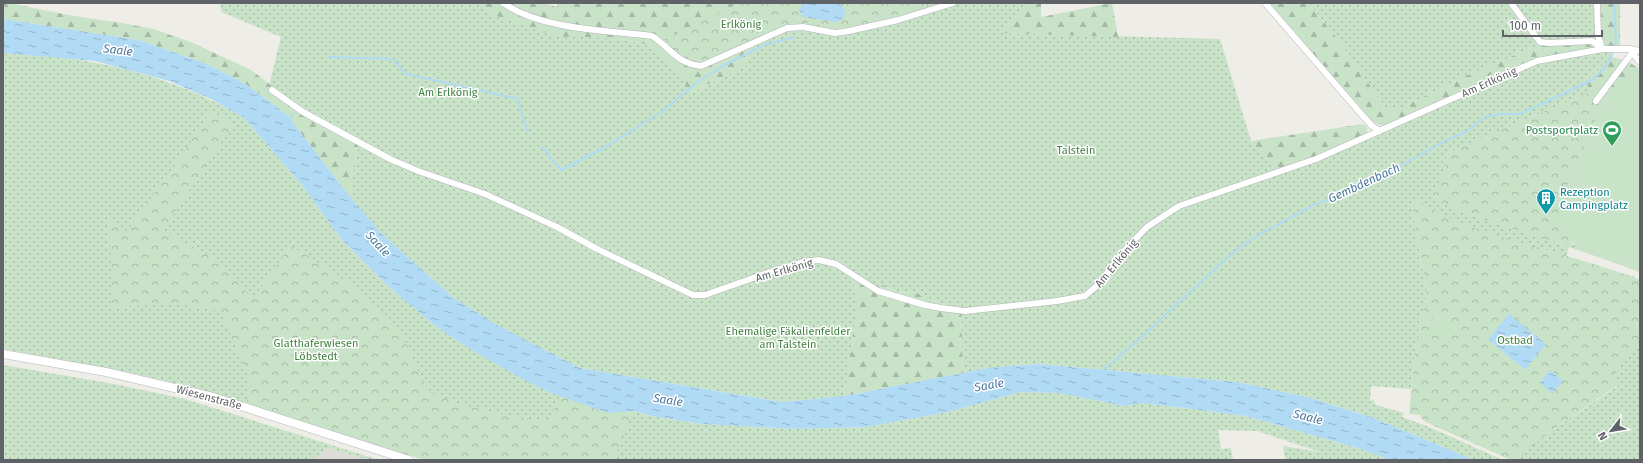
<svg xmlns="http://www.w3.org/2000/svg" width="1643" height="463" viewBox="0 0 1643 463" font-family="'Fira Sans',sans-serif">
<defs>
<pattern id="grass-dots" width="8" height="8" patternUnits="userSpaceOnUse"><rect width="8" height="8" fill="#c8e3c7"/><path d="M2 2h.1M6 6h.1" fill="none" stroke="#a6bba5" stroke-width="1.8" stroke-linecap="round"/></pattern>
<pattern id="forest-firs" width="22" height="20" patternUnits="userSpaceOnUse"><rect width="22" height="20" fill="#c8e3c7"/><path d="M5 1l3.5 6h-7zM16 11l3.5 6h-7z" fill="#a6bba5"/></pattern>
<pattern id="park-crowns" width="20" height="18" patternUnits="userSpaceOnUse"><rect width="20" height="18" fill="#c8e3c7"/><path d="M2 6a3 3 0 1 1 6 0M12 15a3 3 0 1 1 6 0" fill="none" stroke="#a6bba5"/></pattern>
<pattern id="water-ripples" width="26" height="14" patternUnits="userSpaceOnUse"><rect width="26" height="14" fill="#b1dbf5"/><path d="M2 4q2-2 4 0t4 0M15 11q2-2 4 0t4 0" fill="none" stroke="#93b5ca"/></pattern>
</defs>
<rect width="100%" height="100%" fill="#efede7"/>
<!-- industrial -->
<path fill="#dedcd9" d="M328 448 369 460H311Z"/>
<!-- grass -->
<path fill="url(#grass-dots)" d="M220 3H480L489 13 645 44 679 71 691 93 746 66 748 47 776 33 787 24 817 22 834 28 885 22 945 3H1023V9L1000 33 1220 39 1251 141 1276 171 1390 124 1518 65 1535 59 1536 46 1461 78 1401 108 1392 110 1384 106 1337 38 1308 3H1597L1612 57 1588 80 1587 93 1448 153 1435 198 1459 211 1569 247 1566 256C1517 241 1461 231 1419 200L1412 208 1427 295 1416 341 1411 389 1371 386 1370 402 1373 399 1376 405 1404 413 1402 417 1429 427 1503 460H1474L1374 418 1307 397 1237 382 1039 364 988 368 963 373 961 312 916 293 896 292 880 284 876 293 854 281 856 311 845 396 782 402 580 368 495 324 454 298 384 236 350 197 359 139 304 110 271 85 270 82 281 37 221 12Z
M3 53C88 56 167 73 241 116L245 119 302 185 341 239 388 286 434 325 470 349 548 392 652 416 702 424 798 429 867 427 948 412 1021 392 1059 393 1125 406 1140 403 1168 406 1246 416 1361 449 1391 460H1285L1283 446 1320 452 1257 431 1218 430 1221 449 1231 448 1233 460H425L192 387 127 372 3 349Z
M1640 339V460H1516L1548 433 1618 386 1611 379Z
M3 365 114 384 185 399 379 460H369L328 448 311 460H3Z"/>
<!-- forest -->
<path fill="url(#forest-firs)" d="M3 3 13 4 74 16 122 23 153 29 191 42 251 70 304 110 359 139 350 197 287 115 247 85 207 64 138 40 3 19Z
M480 3H542L557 7 558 3H914L846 27 821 28 817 22 787 24 776 33 748 46C752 54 751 59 746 66L690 93 679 71 645 44 622 39 553 36 489 13Z
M1023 3H1041V17L1112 3 1118 37 999 33 1023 9Z
M1270 3H1308L1337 38 1384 106 1392 110 1401 108 1461 78 1536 46 1589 44 1592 49 1535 59 1518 65 1390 125H1379L1370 120Z
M1597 3H1620V49H1603Z
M1612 57 1627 61 1640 69V87L1606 97 1602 106 1587 93 1588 80Z
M1363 124 1367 127V134L1341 146 1276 171 1251 141Z
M854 280 876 293 880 284 896 292 916 293 961 312 963 373 845 396 856 311Z"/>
<!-- park -->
<path fill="url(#park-crowns)" d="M739 3H945C904 16 865 29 821 28L817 22 787 24 782 28 699 63 688 64 664 40Z
M1587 93 1602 106 1558 207 1572 243 1576 245 1575 249 1459 211 1434 198 1448 153Z
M210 112 234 123 163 230 216 260 253 299 291 245C329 271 377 296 402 335 410 349 422 386 434 394 459 407 509 415 538 421L550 416 562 396 608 413 633 411 614 460H425L247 403 250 380 220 311 177 304 112 307 109 219 127 231 173 168Z
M1419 200C1451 224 1492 234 1530 245 1565 255 1597 265 1631 276L1633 275 1635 278 1640 280V339L1612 379 1618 385 1548 433 1516 460H1511L1430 424 1423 420 1420 415 1409 414 1416 341 1427 295 1412 208Z"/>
<!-- pitch -->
<path fill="#c8e3c7" d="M1628 73 1640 76V272L1575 249 1576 245 1569 239 1561 225 1558 207 1602 106 1606 97Z
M1434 311 1452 314 1448 337 1430 334Z"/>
<!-- water -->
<path fill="url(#water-ripples)" d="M805 3H839L845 10 844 17 837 22 803 17 799 9Z
M3 19 138 40 207 64 247 85 287 115 350 197 384 236 454 298 495 324 580 368 782 402 845 396 987 368 1039 364 1237 382 1307 397 1374 418 1474 460H1391L1361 449 1246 416 1168 406 1140 403 1125 406 1059 393 1021 392 948 412 867 427 798 429 702 424 652 416 633 411 608 413 548 392 526 381 470 349 434 325 388 286 341 239 302 185 245 119 241 116 211 99 169 81 95 61 3 53Z
M1509 314 1546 344 1525 370 1488 339Z
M1550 370 1563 381 1552 393 1540 383Z"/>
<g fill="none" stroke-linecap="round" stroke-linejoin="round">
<!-- stream -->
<path stroke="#b1dbf5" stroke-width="2" d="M329 57 393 59 406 74 518 99 525 126 528 131
M289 120 293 114
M542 147 561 170 602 149 663 111 696 83 721 67 764 45 795 37
M1103 370 1135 343 1216 268 1240 247 1262 233 1314 205 1356 189 1393 170 1447 140 1464 133 1485 117 1500 114H1520L1592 80 1604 69 1612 55 1616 41 1614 3"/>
<defs>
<path id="minor" d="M503 3C543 30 605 30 652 36 672 49 676 63 701 66L787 28 803 27 835 33 849 31 898 20 953 3
M1265 3 1363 116 1372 126 1380 131
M1511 3 1540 42 1548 43 1592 41 1603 49
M1597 3 1598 36 1602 48
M1631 51 1640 62
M272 90 303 112 390 159 418 171 485 194 557 227 599 250 693 295H705L770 272 803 262 819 260 836 264 878 291 925 305 941 308 965 311 1057 301 1085 296 1099 284 1122 253 1147 227 1179 206 1316 159 1537 61 1603 49H1630L1640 51
M1596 101 1632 53"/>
<path id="tertiary" d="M3 354 106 372 213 397 409 460"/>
</defs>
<!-- minor casing -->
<use href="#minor" stroke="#b4b7ba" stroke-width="7"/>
<!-- tertiary casing -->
<use href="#tertiary" stroke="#b4b7ba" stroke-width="9"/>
<!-- minor -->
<use href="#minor" stroke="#fff" stroke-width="6"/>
<!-- tertiary -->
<use href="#tertiary" stroke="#fff" stroke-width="8"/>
</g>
<!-- icons -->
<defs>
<symbol id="stadium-pin" viewBox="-11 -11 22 30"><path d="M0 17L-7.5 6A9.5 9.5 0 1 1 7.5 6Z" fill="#2e9e5b" stroke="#fff"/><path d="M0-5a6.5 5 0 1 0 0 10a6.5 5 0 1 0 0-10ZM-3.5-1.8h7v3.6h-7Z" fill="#fff"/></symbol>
<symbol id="building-pin" viewBox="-11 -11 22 30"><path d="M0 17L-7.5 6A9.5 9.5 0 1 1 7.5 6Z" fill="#0f9aa8" stroke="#fff"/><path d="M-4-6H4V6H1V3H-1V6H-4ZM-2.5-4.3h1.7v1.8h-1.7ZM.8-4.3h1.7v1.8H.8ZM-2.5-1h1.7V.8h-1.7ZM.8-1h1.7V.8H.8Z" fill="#fff"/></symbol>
</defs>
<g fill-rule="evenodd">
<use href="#stadium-pin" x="1601" y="119" width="22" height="30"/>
<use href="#building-pin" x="1535" y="187" width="22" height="30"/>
</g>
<g text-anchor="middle" stroke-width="3" stroke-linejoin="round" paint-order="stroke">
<!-- park labels -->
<g font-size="11" fill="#418341" stroke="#fff">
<text x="741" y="28">Erlkönig</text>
<text x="448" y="96">Am Erlkönig</text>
<text x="1076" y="154">Talstein</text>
<text x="788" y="335">Ehemalige Fäkalienfelder<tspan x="788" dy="13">am Talstein</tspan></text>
<text x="1515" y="344">Ostbad</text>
<text x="316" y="347">Glatthaferwiesen<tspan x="316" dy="13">Löbstedt</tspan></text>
</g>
<!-- street labels -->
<g font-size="11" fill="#5f6266" stroke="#fff">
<text transform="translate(1489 82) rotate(-24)" y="4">Am Erlkönig</text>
<text transform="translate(1116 263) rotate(-50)" y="4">Am Erlkönig</text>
<text transform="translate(784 270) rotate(-16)" y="4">Am Erlkönig</text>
<text transform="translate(209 397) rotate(15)" y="4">Wiesenstraße</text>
</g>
<!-- leisure labels -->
<g font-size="11" fill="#27864d" stroke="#fff" text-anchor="end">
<text x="1598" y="134">Postsportplatz</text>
</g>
<!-- culture labels -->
<g font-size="11" fill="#0d838f" stroke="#fff" text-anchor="start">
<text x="1560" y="196">Rezeption<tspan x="1560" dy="13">Campingplatz</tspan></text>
</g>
<!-- water labels -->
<g font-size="12" font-style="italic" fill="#4b789e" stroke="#fff">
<text transform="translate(118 50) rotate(7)" y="4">Saale</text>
<text transform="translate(1364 183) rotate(-25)" y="4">Gembdenbach</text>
<text transform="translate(378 244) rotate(47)" y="4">Saale</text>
<text transform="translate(989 385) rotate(-10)" y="4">Saale</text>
<text transform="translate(668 400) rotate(9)" y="4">Saale</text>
<text transform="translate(1308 417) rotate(14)" y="4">Saale</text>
</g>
</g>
<!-- border -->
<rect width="1643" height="463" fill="none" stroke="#5f6266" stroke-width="8"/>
<!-- north arrow -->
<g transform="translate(1611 431) rotate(239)" stroke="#ffffff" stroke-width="3" paint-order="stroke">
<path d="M0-3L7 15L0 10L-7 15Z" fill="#5f6266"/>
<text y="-6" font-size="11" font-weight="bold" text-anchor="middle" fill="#5f6266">N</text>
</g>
<!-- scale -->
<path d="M1503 30v6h99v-6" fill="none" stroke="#5f6266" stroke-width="2"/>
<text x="1509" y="30" font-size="12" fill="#5f6266" stroke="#ffffff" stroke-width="3" paint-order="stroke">100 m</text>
</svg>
